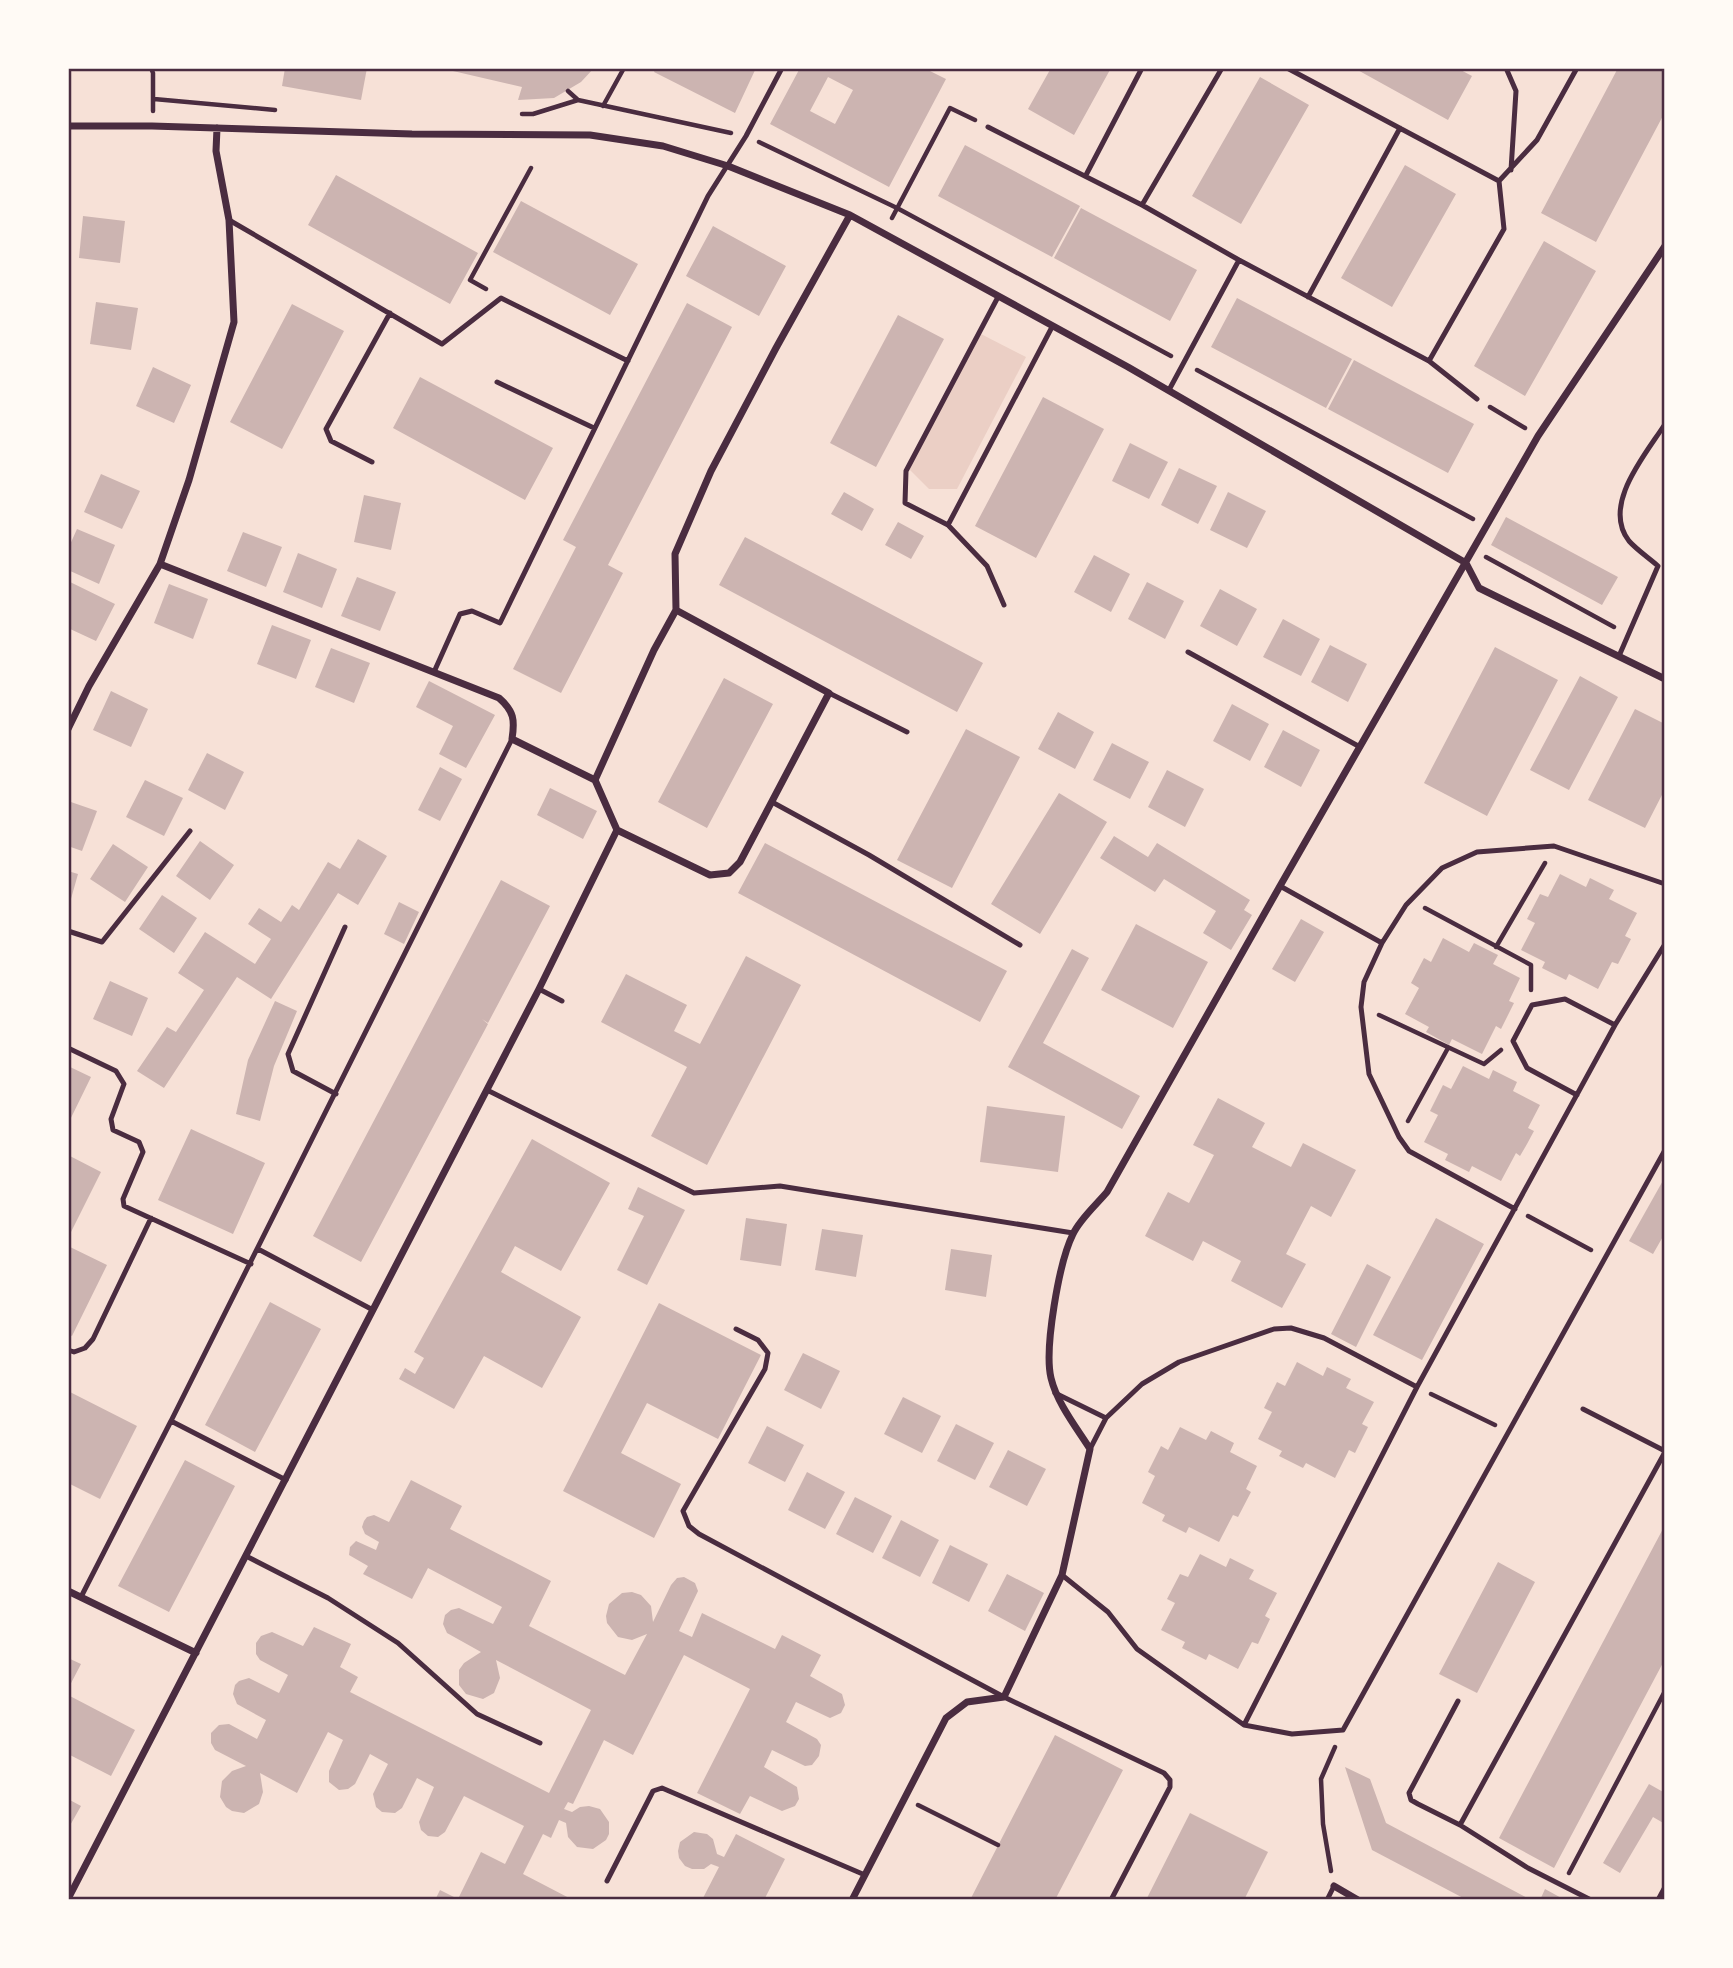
<svg xmlns="http://www.w3.org/2000/svg" width="1733" height="1968" viewBox="0 0 1733 1968" font-family="Overpass,sans-serif">
<rect width="100%" height="100%" fill="#f7e1d7"/>
<!-- green -->
<path fill="#ebcfc5" d="M979 333 1026 357 957 489H929L909 469Z"/>
<!-- building -->
<path fill="#ccb4b1" fill-rule="evenodd" d="M285 68H367L361 100 282 86Z
M440 68H594L581 82 554 98 518 100 522 87Z
M656 68H756L735 113 654 72Z
M800 68H924L946 79 889 187 770 124ZM828 77 853 90 835 124 810 111Z
M1051 68H1111L1074 135 1028 109Z
M1354 68H1457L1472 76 1448 120Z
M1618 68H1665V112L1596 242 1541 213Z
M1260 77 1309 105 1241 224 1192 196Z
M965 145 1080 206 1052 257 938 196Z
M1405 165 1456 194 1392 307 1341 278Z
M336 175 478 253 450 304 308 225Z
M521 201 638 264 610 315 493 252Z
M1081 208 1197 270 1170 321 1054 258Z
M83 216 125 221 120 263 79 258Z
M713 226 786 266 759 316 686 276Z
M1544 241 1596 271 1525 396 1474 366Z
M1237 298 1352 359 1326 408 1211 347Z
M96 302 138 308 131 350 90 344Z
M687 303 732 327 608 565 623 573 561 693 513 669 576 547 563 540Z
M292 304 344 331 282 449 230 422Z
M898 315 944 339 876 467 830 443Z
M1354 360 1474 424 1448 473 1328 409Z
M153 367 191 385 174 423 136 406Z
M420 377 553 448 525 500 393 428Z
M1043 397 1104 429 1036 558 975 526Z
M1130 443 1168 462 1149 499 1112 481Z
M1179 468 1217 486 1198 524 1161 505Z
M101 474 140 491 122 529 84 512Z
M844 492 874 509 862 531 831 514Z
M1228 492 1266 511 1247 548 1210 530Z
M364 495 401 503 391 550 354 542Z
M1506 517 1618 577 1602 605 1491 545Z
M898 522 924 536 911 559 885 545Z
M77 529 115 545 99 584 68 570V549Z
M243 532 282 547 266 587 227 571Z
M745 537 983 663 957 712 719 585Z
M298 553 337 569 322 608 283 592Z
M1094 555 1130 574 1111 612 1074 592Z
M357 577 396 592 380 631 341 616Z
M68 581 115 604 96 641 68 628Z
M1147 582 1184 601 1165 639 1128 619Z
M169 584 208 599 193 639 154 623Z
M1220 589 1257 609 1237 646 1200 626Z
M1283 619 1320 639 1301 676 1263 657Z
M272 625 311 640 296 679 257 664Z
M1330 645 1367 664 1348 702 1311 682Z
M1495 647 1558 680 1487 816 1424 783Z
M331 648 370 663 354 703 315 687Z
M1580 676 1618 697 1569 790 1530 770Z
M724 678 773 704 707 828 658 802Z
M429 681 495 715 466 768 439 754 453 726 416 707Z
M111 691 148 709 131 747 93 730Z
M1232 704 1269 724 1250 761 1213 741Z
M1635 709 1665 724V789L1645 828 1588 800Z
M1058 712 1094 732 1075 769 1038 749Z
M966 729 1020 757 952 888 897 860Z
M1283 730 1320 750 1301 787 1264 767Z
M1112 743 1149 762 1130 799 1093 780Z
M207 753 244 772 225 810 188 790Z
M440 767 462 779 440 821 418 810Z
M1167 770 1204 789 1185 827 1148 807Z
M145 780 183 798 164 836 126 817Z
M550 788 597 811 583 839 537 815Z
M1059 793 1107 822 1040 934 991 904Z
M68 801 97 811 82 851 68 846Z
M1114 836 1148 857 1157 843 1250 900 1244 910 1252 915 1231 950 1203 933 1216 911 1164 879 1155 892 1100 858Z
M358 839 387 856 358 905 338 893 271 999 237 977 164 1088 137 1071 167 1027 176 1032 204 990 178 973 205 932 255 964 271 939 248 924 259 908 281 922 292 905 299 910 328 862 340 869Z
M200 841 234 865 210 900 176 876Z
M765 843 1007 971 980 1022 738 893Z
M113 844 148 867 125 902 90 879Z
M68 871 78 874 69 906H68Z
M1560 874 1586 887 1590 878 1614 890 1609 899 1637 913 1625 936 1631 939 1618 964 1612 962 1598 989 1569 974 1566 980 1542 968 1545 962 1521 950 1535 923 1527 919 1540 894 1548 897Z
M501 880 550 906 488 1023 482 1019 488 1024 361 1262 313 1236Z
M162 895 197 918 174 953 139 929Z
M399 902 419 912 404 944 384 934Z
M1301 919 1324 932 1295 982 1272 969Z
M1136 924 1208 962 1173 1028 1101 990Z
M1443 938 1469 952 1474 943 1498 955 1493 964 1520 978 1509 1001 1514 1003 1501 1029 1496 1026 1482 1054 1452 1039 1449 1045 1426 1032 1429 1027 1405 1014 1419 988 1411 983 1424 958 1431 962Z
M1072 949 1089 958 1043 1043 1140 1096 1122 1129 1008 1067Z
M746 956 801 985 707 1165 651 1136 687 1067 601 1022 626 974 687 1005 674 1031 700 1044Z
M110 981 148 998 132 1036 93 1019Z
M275 1001 297 1011 274 1066 260 1121 236 1114 248 1060Z
M68 1066 91 1077 68 1124Z
M1463 1066 1489 1079 1493 1070 1517 1082 1513 1091 1540 1105 1528 1128 1534 1131 1527 1144 1520 1156 1516 1153 1501 1181 1472 1166 1469 1172 1445 1160 1448 1154 1424 1142 1438 1115 1430 1111 1443 1085 1451 1089Z
M1218 1098 1265 1123 1252 1147 1291 1167 1303 1143 1356 1170 1331 1217 1311 1206 1286 1254 1306 1264 1282 1308 1231 1281 1241 1261 1203 1241 1193 1261 1145 1236 1168 1192 1189 1203 1214 1155 1193 1145Z
M987 1106 1065 1116 1058 1172 980 1162Z
M191 1129 265 1163 233 1234 158 1200Z
M532 1139 610 1183 561 1271 515 1246 501 1272 581 1317 542 1388 484 1356 454 1409 399 1379 405 1368 415 1374 424 1358 414 1352Z
M68 1155 101 1172 68 1238Z
M1665 1177V1233L1653 1254 1629 1241Z
M638 1187 685 1210 647 1285 617 1270 644 1216 628 1209Z
M746 1218 787 1224 781 1266 740 1260Z
M1436 1218 1484 1244 1422 1360 1373 1335Z
M822 1229 863 1235 856 1277 815 1270Z
M68 1246 107 1265 72 1336 68 1334Z
M951 1249 992 1255 986 1297 945 1290Z
M1367 1264 1391 1277 1356 1347 1331 1334Z
M270 1302 321 1329 255 1452 205 1425Z
M659 1303 761 1355 718 1439 647 1403 621 1453 681 1484 654 1538 563 1491Z
M803 1353 840 1371 821 1409 784 1390Z
M1297 1362 1323 1376 1327 1367 1351 1379 1346 1388 1374 1402 1362 1424 1368 1427 1355 1453 1349 1450 1335 1478 1306 1463 1303 1468 1279 1456 1282 1451 1258 1439 1272 1412 1264 1408 1277 1382 1285 1386Z
M68 1391 137 1426 100 1499 68 1483Z
M903 1397 941 1416 922 1453 884 1434Z
M956 1424 994 1443 975 1480 937 1461Z
M767 1426 804 1445 785 1482 748 1463Z
M1180 1427 1206 1440 1211 1431 1234 1443 1230 1452 1257 1466 1246 1489 1251 1492 1238 1517 1233 1515 1219 1542 1189 1527 1186 1533 1162 1521 1165 1515 1142 1503 1155 1476 1148 1472 1161 1446 1168 1450Z
M1008 1450 1046 1469 1027 1506 989 1487Z
M185 1460 235 1486 169 1612 118 1586Z
M807 1472 845 1492 825 1529 788 1510Z
M411 1480 462 1506 450 1529 551 1581 529 1626 625 1675 647 1634 632 1640 618 1637 607 1623 606 1616 609 1604 622 1593 632 1592 641 1595 651 1606 653 1622 671 1585 677 1578 684 1577 695 1583 698 1591 679 1631 692 1637 702 1613 775 1649 782 1635 821 1655 810 1676 842 1694 845 1705 841 1713 830 1718 796 1702 786 1722 817 1739 821 1745 819 1756 812 1765 805 1766 772 1750 764 1767 797 1787 799 1799 795 1806 782 1811 750 1796 740 1814 697 1793 750 1689 684 1655 633 1755 604 1740 573 1804 568 1802 564 1809 572 1812 580 1807 589 1806 600 1809 609 1822V1834L606 1840 593 1849 577 1847 568 1837 566 1823 559 1820 551 1838 543 1834 523 1874 573 1900H435L440 1890 458 1899 481 1852 505 1864 524 1826 464 1796 445 1832 438 1837 428 1836 421 1830 419 1822 434 1787 417 1778 402 1808 395 1813 382 1812 376 1807 373 1794 388 1764 370 1754 355 1784 348 1789 339 1790 329 1782V1771L343 1740 328 1732 297 1793 260 1773 263 1792 259 1804 244 1813 232 1811 226 1807 220 1797 222 1781 232 1771 246 1766 215 1750 211 1743V1733L219 1725 229 1724 257 1739 266 1720 237 1704 233 1694 235 1685 239 1681 249 1678 279 1693 288 1675 260 1660 256 1654V1643L261 1636 272 1632 303 1646 314 1627 351 1644 340 1667 358 1677 350 1692 549 1793 591 1710 496 1660 500 1678 494 1693 483 1699 466 1694 459 1685V1670L464 1663 481 1652 447 1633 443 1624 445 1615 451 1610 459 1608 493 1624 502 1607 428 1568 412 1599 363 1574 368 1566 349 1555 350 1547 356 1541 376 1550 379 1542 365 1534 362 1527 364 1521 367 1517 374 1515 389 1522Z
M855 1497 892 1516 873 1553 836 1534Z
M901 1520 939 1540 920 1577 882 1558Z
M1665 1525V1659L1554 1868 1499 1838Z
M950 1545 988 1564 969 1602 932 1583Z
M1200 1554 1226 1567 1230 1558 1254 1570 1249 1579 1277 1593 1265 1616 1270 1619 1258 1644 1252 1642 1238 1669 1209 1654 1206 1660 1182 1648 1185 1642 1161 1630 1175 1603 1167 1599 1180 1574 1188 1577Z
M1498 1562 1535 1582 1477 1693 1439 1674Z
M1007 1574 1044 1593 1025 1631 988 1611Z
M68 1658 81 1664 68 1689Z
M68 1695 135 1730 111 1776 68 1754Z
M1055 1735 1123 1770 1055 1900H970Z
M1345 1767 1370 1779 1386 1823 1531 1900H1467L1372 1850Z
M1649 1784 1665 1793V1824L1653 1817 1620 1873 1603 1863Z
M68 1799 81 1806 68 1829Z
M1190 1813 1268 1852 1244 1900H1146Z
M694 1832 707 1834 713 1839 717 1854 724 1857 736 1834 785 1859 764 1900H702L719 1867 711 1864 704 1869H692L685 1866 679 1858 678 1851 680 1842Z
M1545 1889 1565 1900H1540Z"/>
<g fill="none" stroke-linecap="round" stroke-linejoin="round">
<!-- path -->
<path stroke="#4a2c40" stroke-width="4.5" d="M151 68 153 73V111
M568 91 578 100
M154 99 275 110
M603 106 624 68
M522 114H533L578 100 731 133
M759 142 897 208 1171 356
M892 218 950 108 975 120
M486 289 470 280 531 168
M1197 370 1473 519
M1490 407 1525 428
M1486 557 1614 627
M1425 908 1531 965V990
M1496 947 1545 863
M1379 1015 1484 1064 1501 1050
M1408 1121 1448 1048
M1528 1216 1591 1250
M1431 1394 1495 1425
M918 1805 998 1845
M1331 1871 1323 1824 1321 1779 1335 1747
M1569 1873 1665 1691"/>
<!-- service -->
<path stroke="#4a2c40" stroke-width="5" d="M1287 68 1499 181
M1506 68 1516 91 1511 170
M988 127 1142 205 1239 260 1429 361 1477 399
M1086 175 1142 68
M1142 205 1222 68
M229 220 442 344 501 298 628 361
M998 297 906 471 905 503 948 525 1052 327
M1308 297 1400 128
M1429 361 1504 229 1499 181 1537 140 1577 68
M497 382 594 428
M1169 390 1239 260
M372 462 331 441 326 429 390 313
M948 525 987 566 1004 605
M1188 652 1360 747
M1619 656 1658 566C1649 558 1637 550 1629 541 1601 505 1646 454 1665 424
M434 672 460 614 472 611 500 623 708 196 746 136 782 68
M829 693 907 732
M772 802 869 855 1020 945
M1280 886 1382 943
M68 931 102 942 190 831
M539 989 562 1001
M68 1048 116 1071 124 1084 111 1119 113 1130 139 1142 143 1152 123 1199 124 1206 251 1264
M487 1090 694 1193 780 1186 1073 1233
M336 1094 293 1071 288 1054 345 927
M1577 1095 1527 1068 1513 1041 1532 1005 1565 999 1615 1025
M1515 1209 1409 1151 1399 1137 1369 1074 1361 1007 1364 982 1382 943 1406 905 1442 868 1477 852 1554 846 1665 884
M258 1249 373 1310
M736 1329 758 1340 768 1353 765 1369 683 1511 689 1526 699 1534 1004 1697 1164 1773 1170 1780V1787L1111 1900
M68 1350 74 1352 85 1348 93 1339 151 1218
M1055 1393 1106 1418
M1583 1409 1665 1451
M1090 1449 1106 1418 1142 1384 1179 1362 1274 1329 1291 1328 1324 1338 1417 1387
M286 1480 171 1421 512 739
M246 1556 328 1598 398 1643 477 1714 540 1743
M1062 1575 1108 1612 1137 1649 1244 1725 1292 1734 1343 1730 1665 1150
M81 1597 171 1421
M1458 1701 1409 1793 1411 1800 1418 1804 1460 1825 1665 1452
M1244 1725 1417 1387 1615 1025 1665 944
M1460 1825 1528 1868 1591 1900
M607 1881 653 1791 662 1788 865 1875
M1327 1900 1334 1886
M1658 1900 1665 1887"/>
<!-- minor -->
<path stroke="#4a2c40" stroke-width="7" d="M68 126H152L412 134 590 135 663 146 728 166 850 215 1128 367 1466 563 1479 588 1665 679
M160 564 499 698C514 711 515 720 512 739L595 780
M676 610 829 693 740 862 729 873 710 875 617 830 595 780 654 650 676 610 675 554 711 471 776 348 850 215
M68 729 89 686 160 564 189 480 234 322 229 220 216 151 217 128
M68 1591 196 1653
M1334 1886 1358 1900
M68 1899 539 989 617 830
M852 1900 946 1718 967 1702 1004 1697 1062 1575 1090 1449C1076 1427 1057 1403 1051 1378 1044 1349 1059 1262 1073 1234 1080 1219 1096 1205 1107 1192L1280 886 1538 436 1665 246"/>
</g>
<!-- border -->
<rect width="1733" height="1968" fill="none" stroke="#fffaf5" stroke-width="140"/>
<rect x="70" y="70" width="1593" height="1828" fill="none" stroke="#4a2c40" stroke-width="2.5"/>
</svg>
